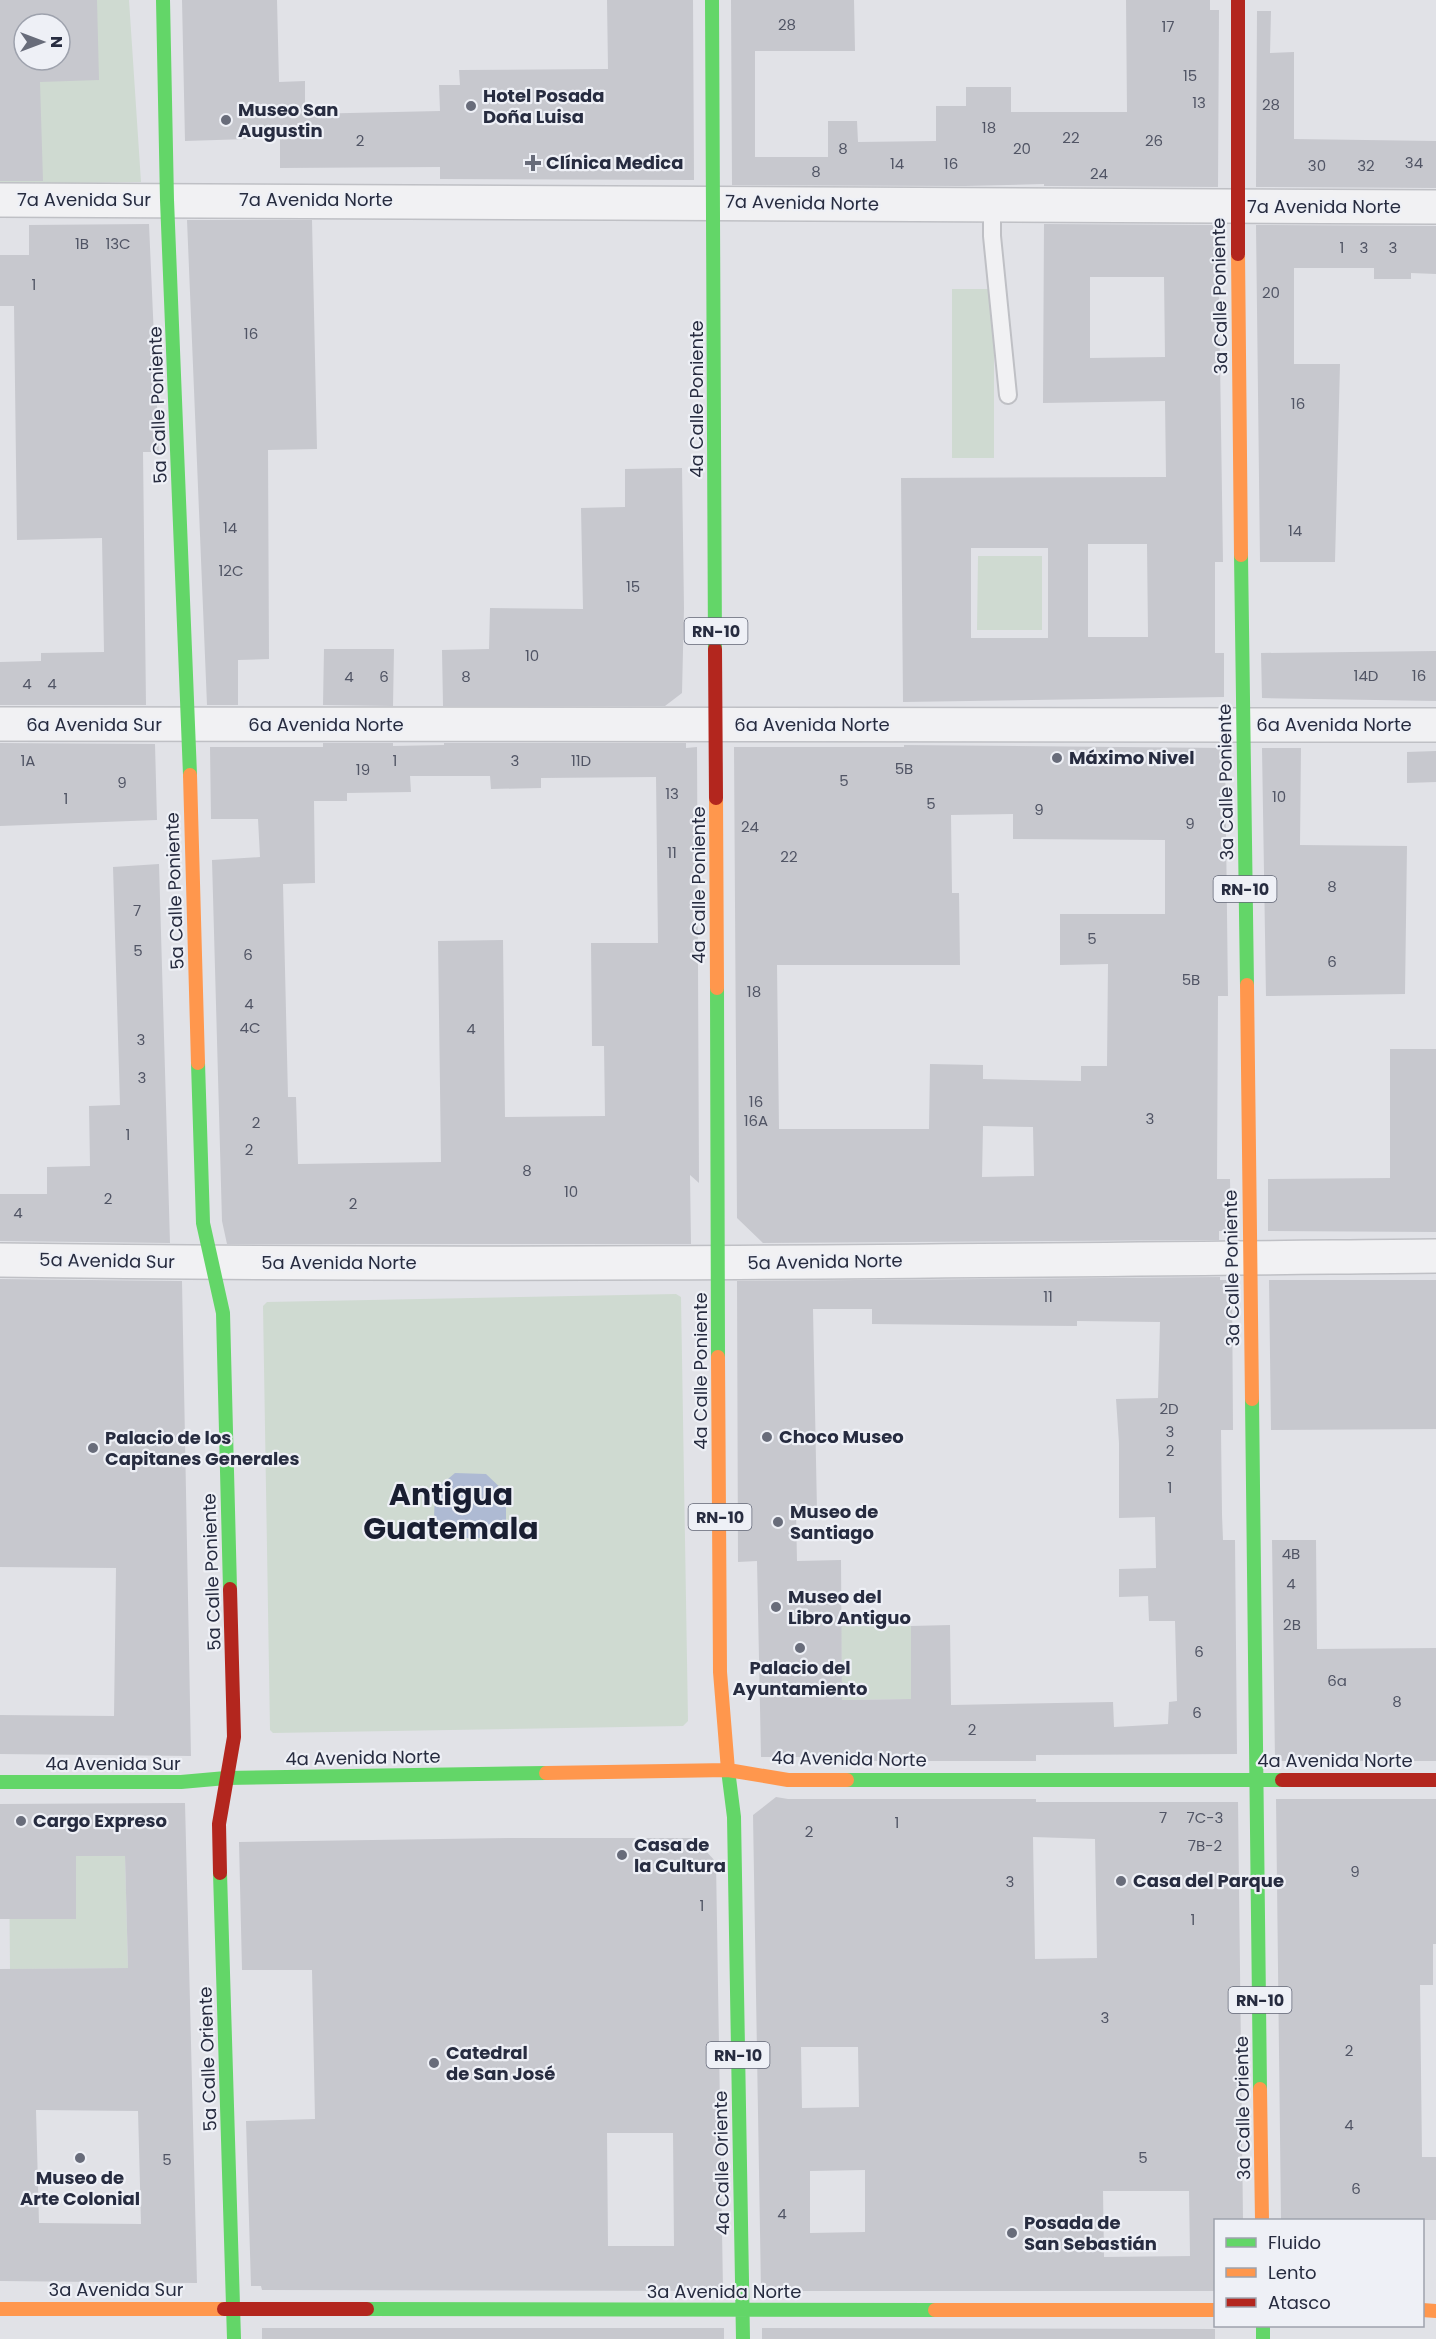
<svg xmlns="http://www.w3.org/2000/svg" width="1436" height="2339" viewBox="0 0 1436 2339" font-family="Poppins,sans-serif">
<rect width="100%" height="100%" fill="#e1e2e7"/>
<!-- green -->
<path fill="#cfdad1" fill-rule="evenodd" d="M0 0H129L141 182 0 184ZM24 24H60V60H24Z
M952 289H994V458H952Z
M978 556H1042V630H977Z
M676 1294 681 1297 688 1721 683 1726 273 1733 270 1730 263 1306 267 1302Z
M841 1626H911V1699L842 1700Z
M9 1856H125L128 1968 10 1969Z"/>
<!-- water -->
<path fill="#aebad3" d="M455 1473 486 1474 506 1493V1521L485 1538H455L434 1519 435 1490Z"/>
<!-- building -->
<path fill="#c7c8ce" fill-rule="evenodd" d="M0 0H97L99 80 40 82 43 181H0ZM24 24H60V60H24Z
M182 0H277L279 82 305 81V114L440 111 439 85H460L459 70 608 69 607 0H693L694 180 440 179V167L280 168V138L185 141Z
M731 0H854L855 51H755V157H828V121H857L858 142 936 141V106H966V87H1011V112H1127L1126 0H1210V10H1219L1218 187 1044 186V184L965 186 732 185Z
M1257 11H1271L1270 53 1294 52V139L1436 141V188L1256 187Z
M187 220H312L317 449 268 450 269 659 238 660V705H207Z
M149 224 159 452H143L146 705H0V662L41 661V653L104 652 102 538 17 540 14 306H0V255H29V225Z
M1044 224 1218 225 1223 562H1215V653H1224V697L903 702 901 478 1166 477 1165 401 1043 403ZM1090 277H1164L1165 357 1090 358ZM1088 544H1147L1148 637H1088ZM971 548H1048V638H971Z
M1256 225 1436 226V274L1411 273V279H1374V268H1294V364H1340L1335 562H1260Z
M682 468 684 608 682 693 665 706H443L442 650 489 649 490 608 583 609 581 508 625 507V469Z
M324 649H394L393 706 323 705Z
M1436 651V701L1262 698 1261 653Z
M0 743 155 744 157 820 0 826Z
M323 743H393V746L444 745V743H686V748L697 747 699 1183 690 1175 691 1244H227L222 1221 212 860 260 857 258 819H211L210 747H323ZM410 776H490L491 789 541 788V778L656 777 658 943H591L592 1046H604L605 1116 505 1117 503 940 438 941 441 1162 298 1164 296 1097H288L283 884 315 883 314 801H347V793L411 792Z
M904 745 1225 748 1228 996H1218L1217 1179H1230L1231 1231H1219V1240L763 1243 737 1218 734 747H904ZM1013 814V839L1165 840V914H1060V965L1108 964 1107 1066H1081V1081L983 1079V1065L930 1064 929 1129H779L777 965H960L959 893H952L951 815ZM983 1126 1033 1127 1034 1176 982 1177Z
M1262 748H1301L1300 845 1407 846 1405 994 1266 996Z
M1436 751V782L1407 783V752Z
M159 864 170 1243 0 1241V1194H47V1167L90 1166 89 1106 120 1105 113 867Z
M1390 1049H1436V1232L1268 1231V1179L1390 1178Z
M1220 1277V1280H1232L1233 1430H1221L1222 1515 1223 1540H1235L1237 1754 1036 1755V1761H821L826 1757H761L757 1561 738 1562 737 1281ZM813 1309H872V1324L1077 1326V1321L1160 1322 1158 1398 1116 1399 1119 1443V1518L1155 1517 1156 1568 1119 1569V1597L1148 1596 1149 1621H1175L1177 1701 1169 1702 1168 1724 1114 1727 1113 1702 951 1705 950 1625 911 1626V1699L842 1700 841 1560 797 1561 796 1511H817Z
M0 1279 182 1281 191 1756 0 1754V1715L114 1716 116 1568 0 1567Z
M1269 1280H1436V1429L1271 1430Z
M1272 1540H1316L1317 1649 1436 1648V1761H1275Z
M776 1797 788 1799H1036V1802H1238L1243 2220H1215V2291H761L753 1815ZM1033 1837 1095 1839 1097 1958 1035 1959ZM801 2047H858L859 2107 802 2108ZM865 2170V2232L810 2233V2171ZM1103 2191H1189L1190 2256 1104 2257Z
M1276 1799H1436V1944H1433V1985H1420L1422 2157H1436V2220H1281Z
M185 1803 197 2283 0 2281V1969L128 1968 125 1856H76V1919H0V1804ZM36 2110 138 2111 141 2224 39 2223Z
M508 1838H694L716 1862 723 2291 262 2290 261 2286H251L246 2121 315 2119 312 1970H242L239 1842ZM607 2133H673L674 2246H608Z
M262 2328H724V2339H262Z
M762 2328 1215 2329V2339H762Z"/>
<g fill="none" stroke-linecap="round" stroke-linejoin="round">
<defs>
<path id="lane" d="M992 205V236L1008 395"/>
<path id="street" d="M0 200 1436 207
M0 724 1436 725
M0 1260C479 1267 957 1261 1436 1256"/>
</defs>
<!-- lane casing -->
<use href="#lane" stroke="#bfc0c5" stroke-width="20"/>
<!-- street casing -->
<use href="#street" stroke="#bfc0c5" stroke-width="36"/>
<!-- lane -->
<use href="#lane" stroke="#f1f1f3" stroke-width="16"/>
<!-- street -->
<use href="#street" stroke="#f1f1f3" stroke-width="33"/>
<!-- fast -->
<path stroke="#63d668" stroke-width="14" d="M163 0 167 200 190 775
M712 0 715 649
M1241 555 1247 985
M717 988 718 1357
M198 1063 203 1223 223 1313 230 1589
M1252 1399 1260 2089
M728 1770 734 1817 743 2339
M847 1780H1282
M0 1782H181L226 1778 546 1773
M220 1873 234 2339
M367 2309 935 2310
M1263 2326V2339"/>
<!-- slow -->
<path stroke="#ff974d" stroke-width="14" d="M1238 254 1241 555
M190 775 198 1063
M716 798 717 988
M1247 985 1252 1399
M718 1357 720 1672 728 1770
M546 1773 728 1770 788 1780H847
M1260 2089 1262 2220
M0 2309H224
M935 2310H1216
M1422 2310 1436 2311"/>
<!-- jam -->
<path stroke="#b3261e" stroke-width="14" d="M1238 254V0
M715 649 716 798
M1282 1780H1436
M220 1873 219 1824 234 1737 230 1589
M224 2309H367"/>
</g>
<!-- markers -->
<g fill="#686c7a" stroke="#eef0f6" stroke-width="2">
<circle cx="471" cy="106" r="6"/>
<circle cx="226" cy="120" r="6"/>
<path d="M530 154h6v6h6v6h-6v6h-6v-6h-6v-6h6z"/>
<circle cx="1057" cy="758" r="6"/>
<circle cx="767" cy="1437" r="6"/>
<circle cx="93" cy="1448" r="6"/>
<circle cx="778" cy="1522" r="6"/>
<circle cx="776" cy="1607" r="6"/>
<circle cx="800" cy="1648" r="6"/>
<circle cx="21" cy="1821" r="6"/>
<circle cx="622" cy="1855" r="6"/>
<circle cx="1121" cy="1881" r="6"/>
<circle cx="434" cy="2063" r="6"/>
<circle cx="80" cy="2158" r="6"/>
<circle cx="1012" cy="2233" r="6"/>
</g>
<g text-anchor="middle" stroke-width="4.5" stroke-linejoin="round" paint-order="stroke">
<!-- number labels -->
<g font-size="15" fill="#515565">
<text x="787" y="30">28</text>
<text x="1168" y="32">17</text>
<text x="1190" y="81">15</text>
<text x="1199" y="108">13</text>
<text x="1271" y="110">28</text>
<text x="989" y="133">18</text>
<text x="1071" y="143">22</text>
<text x="360" y="146">2</text>
<text x="1154" y="146">26</text>
<text x="843" y="154">8</text>
<text x="1022" y="154">20</text>
<text x="1414" y="168">34</text>
<text x="897" y="169">14</text>
<text x="951" y="169">16</text>
<text x="1317" y="171">30</text>
<text x="1366" y="171">32</text>
<text x="816" y="177">8</text>
<text x="1099" y="179">24</text>
<text x="82" y="249">1B</text>
<text x="118" y="249">13C</text>
<text x="1342" y="253">1</text>
<text x="1364" y="253">3</text>
<text x="1393" y="253">3</text>
<text x="34" y="290">1</text>
<text x="1271" y="298">20</text>
<text x="251" y="339">16</text>
<text x="1298" y="409">16</text>
<text x="230" y="533">14</text>
<text x="1295" y="536">14</text>
<text x="231" y="576">12C</text>
<text x="633" y="592">15</text>
<text x="532" y="661">10</text>
<text x="1366" y="681">14D</text>
<text x="1419" y="681">16</text>
<text x="349" y="682">4</text>
<text x="384" y="682">6</text>
<text x="466" y="682">8</text>
<text x="27" y="689">4</text>
<text x="52" y="689">4</text>
<text x="28" y="766">1A</text>
<text x="395" y="766">1</text>
<text x="515" y="766">3</text>
<text x="581" y="766">11D</text>
<text x="904" y="774">5B</text>
<text x="363" y="775">19</text>
<text x="844" y="786">5</text>
<text x="122" y="788">9</text>
<text x="672" y="799">13</text>
<text x="1279" y="802">10</text>
<text x="66" y="804">1</text>
<text x="931" y="809">5</text>
<text x="1039" y="815">9</text>
<text x="1190" y="829">9</text>
<text x="750" y="832">24</text>
<text x="672" y="858">11</text>
<text x="789" y="862">22</text>
<text x="1332" y="892">8</text>
<text x="137" y="916">7</text>
<text x="1092" y="944">5</text>
<text x="138" y="956">5</text>
<text x="248" y="960">6</text>
<text x="1332" y="967">6</text>
<text x="1191" y="985">5B</text>
<text x="754" y="997">18</text>
<text x="249" y="1009">4</text>
<text x="250" y="1033">4C</text>
<text x="471" y="1034">4</text>
<text x="141" y="1045">3</text>
<text x="142" y="1083">3</text>
<text x="756" y="1107">16</text>
<text x="1150" y="1124">3</text>
<text x="756" y="1126">16A</text>
<text x="256" y="1128">2</text>
<text x="128" y="1140">1</text>
<text x="249" y="1155">2</text>
<text x="527" y="1176">8</text>
<text x="571" y="1197">10</text>
<text x="108" y="1204">2</text>
<text x="353" y="1209">2</text>
<text x="18" y="1218">4</text>
<text x="1048" y="1302">11</text>
<text x="1169" y="1414">2D</text>
<text x="1170" y="1437">3</text>
<text x="1170" y="1456">2</text>
<text x="1170" y="1493">1</text>
<text x="1291" y="1559">4B</text>
<text x="1291" y="1589">4</text>
<text x="1292" y="1630">2B</text>
<text x="1199" y="1657">6</text>
<text x="1337" y="1686">6a</text>
<text x="1397" y="1707">8</text>
<text x="1197" y="1718">6</text>
<text x="972" y="1735">2</text>
<text x="1163" y="1823">7</text>
<text x="1205" y="1823">7C-3</text>
<text x="897" y="1828">1</text>
<text x="809" y="1837">2</text>
<text x="1205" y="1851">7B-2</text>
<text x="1355" y="1877">9</text>
<text x="1010" y="1887">3</text>
<text x="702" y="1911">1</text>
<text x="1193" y="1925">1</text>
<text x="1105" y="2023">3</text>
<text x="1349" y="2056">2</text>
<text x="1349" y="2130">4</text>
<text x="1143" y="2163">5</text>
<text x="167" y="2165">5</text>
<text x="1356" y="2194">6</text>
<text x="782" y="2219">4</text>
</g>
<!-- shield labels -->
<g fill="#eef0f6" stroke="#636777" stroke-width="1.5">
<rect x="684.5" y="618" width="63" height="26" rx="4.5"/>
<rect x="1213.5" y="876" width="63" height="26" rx="4.5"/>
<rect x="688.5" y="1504" width="63" height="26" rx="4.5"/>
<rect x="1228.5" y="1987" width="63" height="26" rx="4.5"/>
<rect x="706.5" y="2042" width="63" height="26" rx="4.5"/>
</g>
<g font-size="16" font-weight="bold" fill="#272c40">
<text x="716" y="637">RN-10</text>
<text x="1245" y="895">RN-10</text>
<text x="720" y="1523">RN-10</text>
<text x="1260" y="2006">RN-10</text>
<text x="738" y="2061">RN-10</text>
</g>
<!-- poi labels -->
<g font-size="18" font-weight="bold" fill="#272c40" stroke="#eef0f6" text-anchor="start">
<text x="483" y="102">Hotel Posada<tspan x="483" dy="21">Doña Luisa</tspan></text>
<text x="238" y="116">Museo San<tspan x="238" dy="21">Augustin</tspan></text>
<text x="546" y="169">Clínica Medica</text>
<text x="1069" y="764">Máximo Nivel</text>
<text x="779" y="1443">Choco Museo</text>
<text x="105" y="1444">Palacio de los<tspan x="105" dy="21">Capitanes Generales</tspan></text>
<text x="790" y="1518">Museo de<tspan x="790" dy="21">Santiago</tspan></text>
<text x="788" y="1603">Museo del<tspan x="788" dy="21">Libro Antiguo</tspan></text>
<text x="800" y="1674" text-anchor="middle">Palacio del<tspan x="800" dy="21">Ayuntamiento</tspan></text>
<text x="33" y="1827">Cargo Expreso</text>
<text x="634" y="1851">Casa de<tspan x="634" dy="21">la Cultura</tspan></text>
<text x="1133" y="1887">Casa del Parque</text>
<text x="446" y="2059">Catedral<tspan x="446" dy="21">de San José</tspan></text>
<text x="80" y="2184" text-anchor="middle">Museo de<tspan x="80" dy="21">Arte Colonial</tspan></text>
<text x="1024" y="2229">Posada de<tspan x="1024" dy="21">San Sebastián</tspan></text>
</g>
<!-- street labels -->
<g font-size="18" fill="#272c40" stroke="#eef0f6">
<text x="84" y="206">7a Avenida Sur</text>
<text x="316" y="206">7a Avenida Norte</text>
<text transform="translate(802 203) rotate(1)" y="6">7a Avenida Norte</text>
<text x="1324" y="213">7a Avenida Norte</text>
<text transform="translate(1220 296) rotate(-91)" y="6">3a Calle Poniente</text>
<text transform="translate(697 399) rotate(-90)" y="6">4a Calle Poniente</text>
<text transform="translate(158 405) rotate(-92)" y="6">5a Calle Poniente</text>
<text x="94" y="731">6a Avenida Sur</text>
<text x="326" y="731">6a Avenida Norte</text>
<text x="812" y="731">6a Avenida Norte</text>
<text x="1334" y="731">6a Avenida Norte</text>
<text transform="translate(1226 782) rotate(-91)" y="6">3a Calle Poniente</text>
<text transform="translate(699 885) rotate(-90)" y="6">4a Calle Poniente</text>
<text transform="translate(175 891) rotate(-92)" y="6">5a Calle Poniente</text>
<text transform="translate(107 1261) rotate(1)" y="6">5a Avenida Sur</text>
<text transform="translate(825 1262) rotate(-1)" y="6">5a Avenida Norte</text>
<text x="339" y="1269">5a Avenida Norte</text>
<text transform="translate(1232 1268) rotate(-91)" y="6">3a Calle Poniente</text>
<text transform="translate(701 1371) rotate(-90)" y="6">4a Calle Poniente</text>
<text transform="translate(212 1572) rotate(-92)" y="6">5a Calle Poniente</text>
<text transform="translate(363 1758) rotate(-1)" y="6">4a Avenida Norte</text>
<text transform="translate(849 1759) rotate(1)" y="6">4a Avenida Norte</text>
<text x="1335" y="1767">4a Avenida Norte</text>
<text x="113" y="1770">4a Avenida Sur</text>
<text transform="translate(208 2059) rotate(-92)" y="6">5a Calle Oriente</text>
<text transform="translate(1243 2108) rotate(-91)" y="6">3a Calle Oriente</text>
<text transform="translate(722 2163) rotate(-91)" y="6">4a Calle Oriente</text>
<text x="116" y="2296">3a Avenida Sur</text>
<text x="724" y="2298">3a Avenida Norte</text>
</g>
<!-- town labels -->
<g font-size="30" font-weight="bold" fill="#191e31" stroke="#eef0f6">
<text x="451" y="1505">Antigua<tspan x="451" dy="34">Guatemala</tspan></text>
</g>
</g>
<!-- legend -->
<rect x="1214" y="2219" width="210" height="108" fill="#eef0f6" stroke="#9ea2ad" stroke-width="1.5"/>
<rect x="1226" y="2238" width="30" height="9" fill="#63d668" stroke="#9ea2ad" stroke-width="1.5"/>
<text x="1268" y="2249" font-size="18" fill="#272c40">Fluido</text>
<rect x="1226" y="2268" width="30" height="9" fill="#ff974d" stroke="#9ea2ad" stroke-width="1.5"/>
<text x="1268" y="2279" font-size="18" fill="#272c40">Lento</text>
<rect x="1226" y="2298" width="30" height="9" fill="#b3261e" stroke="#9ea2ad" stroke-width="1.5"/>
<text x="1268" y="2309" font-size="18" fill="#272c40">Atasco</text>
<!-- north arrow -->
<g transform="translate(42 42) rotate(90)"><circle r="28" fill="#eef0f6" stroke="#9ea2ad" stroke-width="1.5"/>
<path d="M0-4.5L10 22L0 15L-10 22Z" fill="#686c7a"/>
<text y="-9" font-size="16" font-weight="bold" text-anchor="middle" fill="#272c40">N</text>
</g>
</svg>
